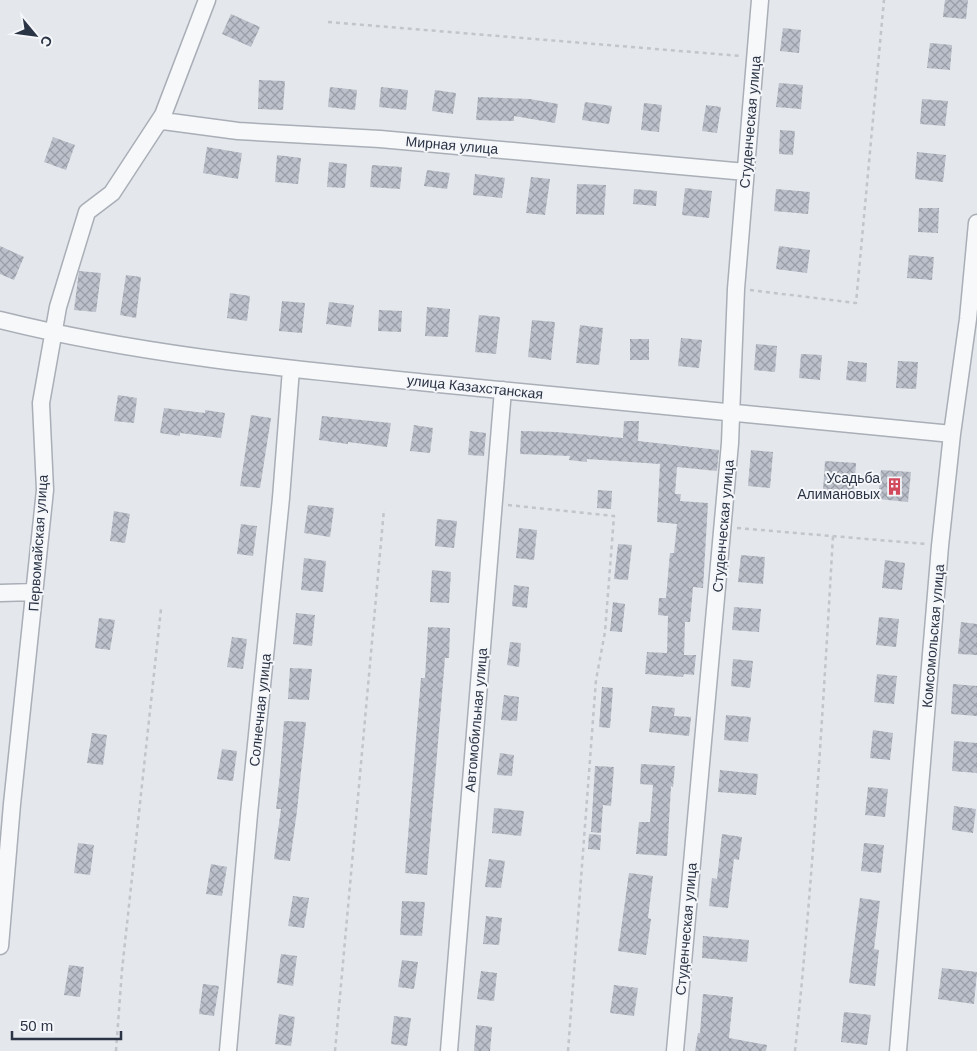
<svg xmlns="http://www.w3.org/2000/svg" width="977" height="1051" viewBox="0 0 977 1051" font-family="Arial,sans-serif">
<defs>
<pattern id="building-cross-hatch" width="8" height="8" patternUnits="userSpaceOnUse" patternTransform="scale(1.25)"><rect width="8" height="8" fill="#bbc0ca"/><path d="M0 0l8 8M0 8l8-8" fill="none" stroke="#989da6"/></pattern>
</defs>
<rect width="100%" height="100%" fill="#e4e7ec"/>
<!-- building -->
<path fill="url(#building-cross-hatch)" d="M945 0H968L966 19 943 17Z
M231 14 260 27 251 47 222 34Z
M783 28 801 30 799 53 780 51Z
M930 43 952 45 950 70 927 68Z
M259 80 285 81 283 110 258 109Z
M779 83 803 85 801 109 776 107Z
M330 87 357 90 355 110 328 107Z
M381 87 408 90 406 110 379 107Z
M435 90 456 93 453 114 432 111Z
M478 97 530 99 558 104 555 123 514 116V121L476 120Z
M922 99 948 101 945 126 920 124Z
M585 102 612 106 609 124 582 120Z
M644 103 662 105 659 132 641 130Z
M706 105 721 107 717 133 702 131Z
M780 130 795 131 793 155 779 154Z
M53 137 75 145 66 170 44 162Z
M207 147 242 153 238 179 203 173Z
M917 152 946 155 943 182 915 179Z
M277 155 301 158 298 184 275 182Z
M329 162 347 164 345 188 327 187Z
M372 165 402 167 400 189 370 187Z
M427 170 450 173 447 189 424 186Z
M475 174 505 178 502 198 473 195Z
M531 177 550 179 545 215 526 213Z
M577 184 606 185 604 215 576 214Z
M685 188 712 191 709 218 682 215Z
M634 189 657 191 656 206 633 204Z
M776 189 810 192 808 214 774 211Z
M919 208H939L938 233 918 232Z
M0 246 24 257 14 280 0 274Z
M779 246 810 250 807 273 776 269Z
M909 255 934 257 932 280 907 278Z
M79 271 101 273 96 312 74 310Z
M126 275 141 277 136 318 120 315Z
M230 293 250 296 247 321 227 318Z
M282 301 305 303 302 333 279 331Z
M329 302 354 305 351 327 326 324Z
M427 307 450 309 448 337 425 336Z
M379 310 402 311 401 332 378 331Z
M479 315 500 317 496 354 475 352Z
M532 320 555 322 551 360 528 357Z
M580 325 603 328 599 365 576 363Z
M681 338 702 340 699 368 678 366Z
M630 339H649V360H630Z
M756 344 777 346 775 372 754 370Z
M801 354 822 355 820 380 799 378Z
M848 361 867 363 866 382 846 380Z
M898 361 918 362 916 389 896 388Z
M118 395 137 398 134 423 114 421Z
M164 408 205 413V410L225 413 221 438 180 433V436L160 433Z
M251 415 271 418 260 488 240 486Z
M322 416 391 423 387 447 348 442V444L319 440Z
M624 421H639L638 441 719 450 717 471 677 467 675 494H681L680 501 708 503 703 588 693 587 690 622H685L684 655H696L694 675 684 674 683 677 645 674 647 652 667 653 668 616 658 615 659 598H666L670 553H674L677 524 657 522 660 464 587 459V462L569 460 570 456 520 454 521 431 556 432 623 438Z
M414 425 433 428 430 453 410 451Z
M470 431 486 433 484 456 468 455Z
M751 450 773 452 770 488 748 486Z
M825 461 856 463 854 494 823 491Z
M881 470 911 472 908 502 878 499Z
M598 490 612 491 611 509 597 508Z
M308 505 334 508 330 537 304 533Z
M114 511 130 514 125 543 110 541Z
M437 519 457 521 454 548 435 546Z
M241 524 257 526 253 556 237 554Z
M519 528 537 530 534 560 516 558Z
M618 544 632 545 628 580 614 579Z
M741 555 765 557 763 584 738 582Z
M304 558 326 561 323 592 301 590Z
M885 560 905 563 902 590 882 588Z
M432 570 451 572 449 603 430 602Z
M514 585 529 587 527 608 512 606Z
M613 602 625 604 622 632 610 631Z
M734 607 761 609 759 632 732 630Z
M296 613 315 615 312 646 293 644Z
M879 617 899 619 896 647 876 645Z
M99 618 115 620 110 650 95 648Z
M961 622 977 624V655L958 654Z
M428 627 450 628 449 658H445L427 875 405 873 421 678H425Z
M232 637 247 639 243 669 227 667Z
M510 642 521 643 519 667 507 665Z
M733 659 753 661 750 688 731 686Z
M290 668 312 669 309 700 288 699Z
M877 674 897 676 894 704 874 702Z
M953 684 977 686V716L951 714Z
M602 687 613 688 610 728 599 727Z
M504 695 519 697 517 721 501 720Z
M652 706 675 708 674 716 691 717 689 736 649 732Z
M726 715 751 717 748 742 724 740Z
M284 721 306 722 297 811 290 861 274 859 281 809H276L280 774Z
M873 730 893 733 890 760 870 758Z
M92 733 107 735 103 765 87 763Z
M954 741 977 743V773L952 771Z
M222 749 237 751 233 781 217 779Z
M500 753 514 755 512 776 497 775Z
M641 764 675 766 673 787 671 786 667 856 636 854 639 822H650L653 785 640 784Z
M595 766 614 767 611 806 603 805 601 833 591 832Z
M720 770 758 774 756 795 718 792Z
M868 787 888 789 885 817 865 815Z
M954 806 976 809 973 833 952 830Z
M494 808 524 811 521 836 492 833Z
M589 834 601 835 600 850 588 849Z
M722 834 742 837 739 860 734 859 728 908 709 906 712 878 717 879Z
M78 843 94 845 90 875 74 873Z
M864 843 884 845 881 873 861 871Z
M489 859 505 861 501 888 485 887Z
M211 864 227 867 222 896 206 894Z
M629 873 653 876 648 918 651 919 646 955 618 951Z
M293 896 309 898 304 928 288 926Z
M860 898 880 901 874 949 879 950 875 986 849 983Z
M402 901 425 902 422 936 400 935Z
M486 916 502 918 499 945 483 944Z
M703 936 749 940 747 962 702 958Z
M281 954 297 956 293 986 277 983Z
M402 960 418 962 414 989 398 987Z
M69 965 84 967 80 997 64 995Z
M942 968 977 972 974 1004 938 999Z
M481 971 497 973 494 1001 477 999Z
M203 984 219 986 214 1016 199 1014Z
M614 985 638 988 634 1016 610 1013Z
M703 994 733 997 729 1038 767 1045 766 1051H695L698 1033H700Z
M844 1012 871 1015 867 1045 841 1042Z
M279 1014 295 1017 291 1046 275 1044Z
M394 1016 411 1018 407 1046 391 1044Z
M476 1025 492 1027 490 1051H474Z"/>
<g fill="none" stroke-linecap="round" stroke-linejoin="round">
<defs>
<path id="minor" d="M158 123 163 121 238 131 380 139 746 172
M0 320C144 356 291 369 439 384 610 401 781 417 952 434
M0 593 35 592
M0 946 12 804 45 490 41 403 58 307 87 212 112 193 163 115 207 0
M228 1051 249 814 281 498 291 369
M449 1051 503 390
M675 1051 730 443 736 289 760 0
M898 1051 940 546 952 434 968 319 977 223"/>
</defs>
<!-- minor casing -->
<use href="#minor" stroke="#a9aeb7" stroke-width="19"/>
<!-- path -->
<path stroke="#c2c5cb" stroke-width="2.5" stroke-dasharray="4 4" stroke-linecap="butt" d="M328 22 741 56
M750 290 856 303 884 0
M508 505 614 516 605 632 596 680 568 1051
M737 528 926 544
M116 1051 122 970 161 609
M335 1051 384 509
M795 1051C813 880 823 708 833 536"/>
<!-- minor -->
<use href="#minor" stroke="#f7f8fa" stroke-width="16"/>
</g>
<!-- icons -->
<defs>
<symbol id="building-bare" viewBox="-9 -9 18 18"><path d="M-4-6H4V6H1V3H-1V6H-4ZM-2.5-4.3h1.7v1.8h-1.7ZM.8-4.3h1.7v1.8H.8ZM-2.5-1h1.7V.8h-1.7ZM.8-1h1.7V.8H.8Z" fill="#d1495b" stroke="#f4f6f9" stroke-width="2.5" paint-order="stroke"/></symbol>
</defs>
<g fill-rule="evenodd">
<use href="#building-bare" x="882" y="474" width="25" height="25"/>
</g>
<g text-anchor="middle" stroke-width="4" stroke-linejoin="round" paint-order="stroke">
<!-- street labels -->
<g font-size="14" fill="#2b3445" stroke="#f4f6f9">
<text transform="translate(750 122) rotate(-85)" y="5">Студенческая улица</text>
<text transform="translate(452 145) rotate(5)" y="5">Мирная улица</text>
<text transform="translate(475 387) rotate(6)" y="5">улица Казахстанская</text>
<text transform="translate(723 526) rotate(-85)" y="5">Студенческая улица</text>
<text transform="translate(38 543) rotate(-86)" y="5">Первомайская улица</text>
<text transform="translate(933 636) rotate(-85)" y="5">Комсомольская улица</text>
<text transform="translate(260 710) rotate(-84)" y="5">Солнечная улица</text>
<text transform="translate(476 720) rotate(-85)" y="5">Автомобильная улица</text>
<text transform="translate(686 929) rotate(-85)" y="5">Студенческая улица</text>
</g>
<!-- poi labels -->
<g font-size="14" fill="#2b3445" stroke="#f4f6f9" text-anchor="end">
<text x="880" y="483">Усадьба<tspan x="880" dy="16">Алимановых</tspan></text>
</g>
</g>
<!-- north arrow -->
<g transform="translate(35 35) rotate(119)" stroke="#f4f6f9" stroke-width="4" paint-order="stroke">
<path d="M0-4L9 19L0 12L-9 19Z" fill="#2b3445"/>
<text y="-8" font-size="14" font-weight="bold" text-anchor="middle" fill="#2b3445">С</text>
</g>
<!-- scale -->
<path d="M12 1031v8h109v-8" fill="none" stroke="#2b3445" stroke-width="2.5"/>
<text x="20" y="1031" font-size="15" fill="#2b3445" stroke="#f4f6f9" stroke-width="4" paint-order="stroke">50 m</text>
</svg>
